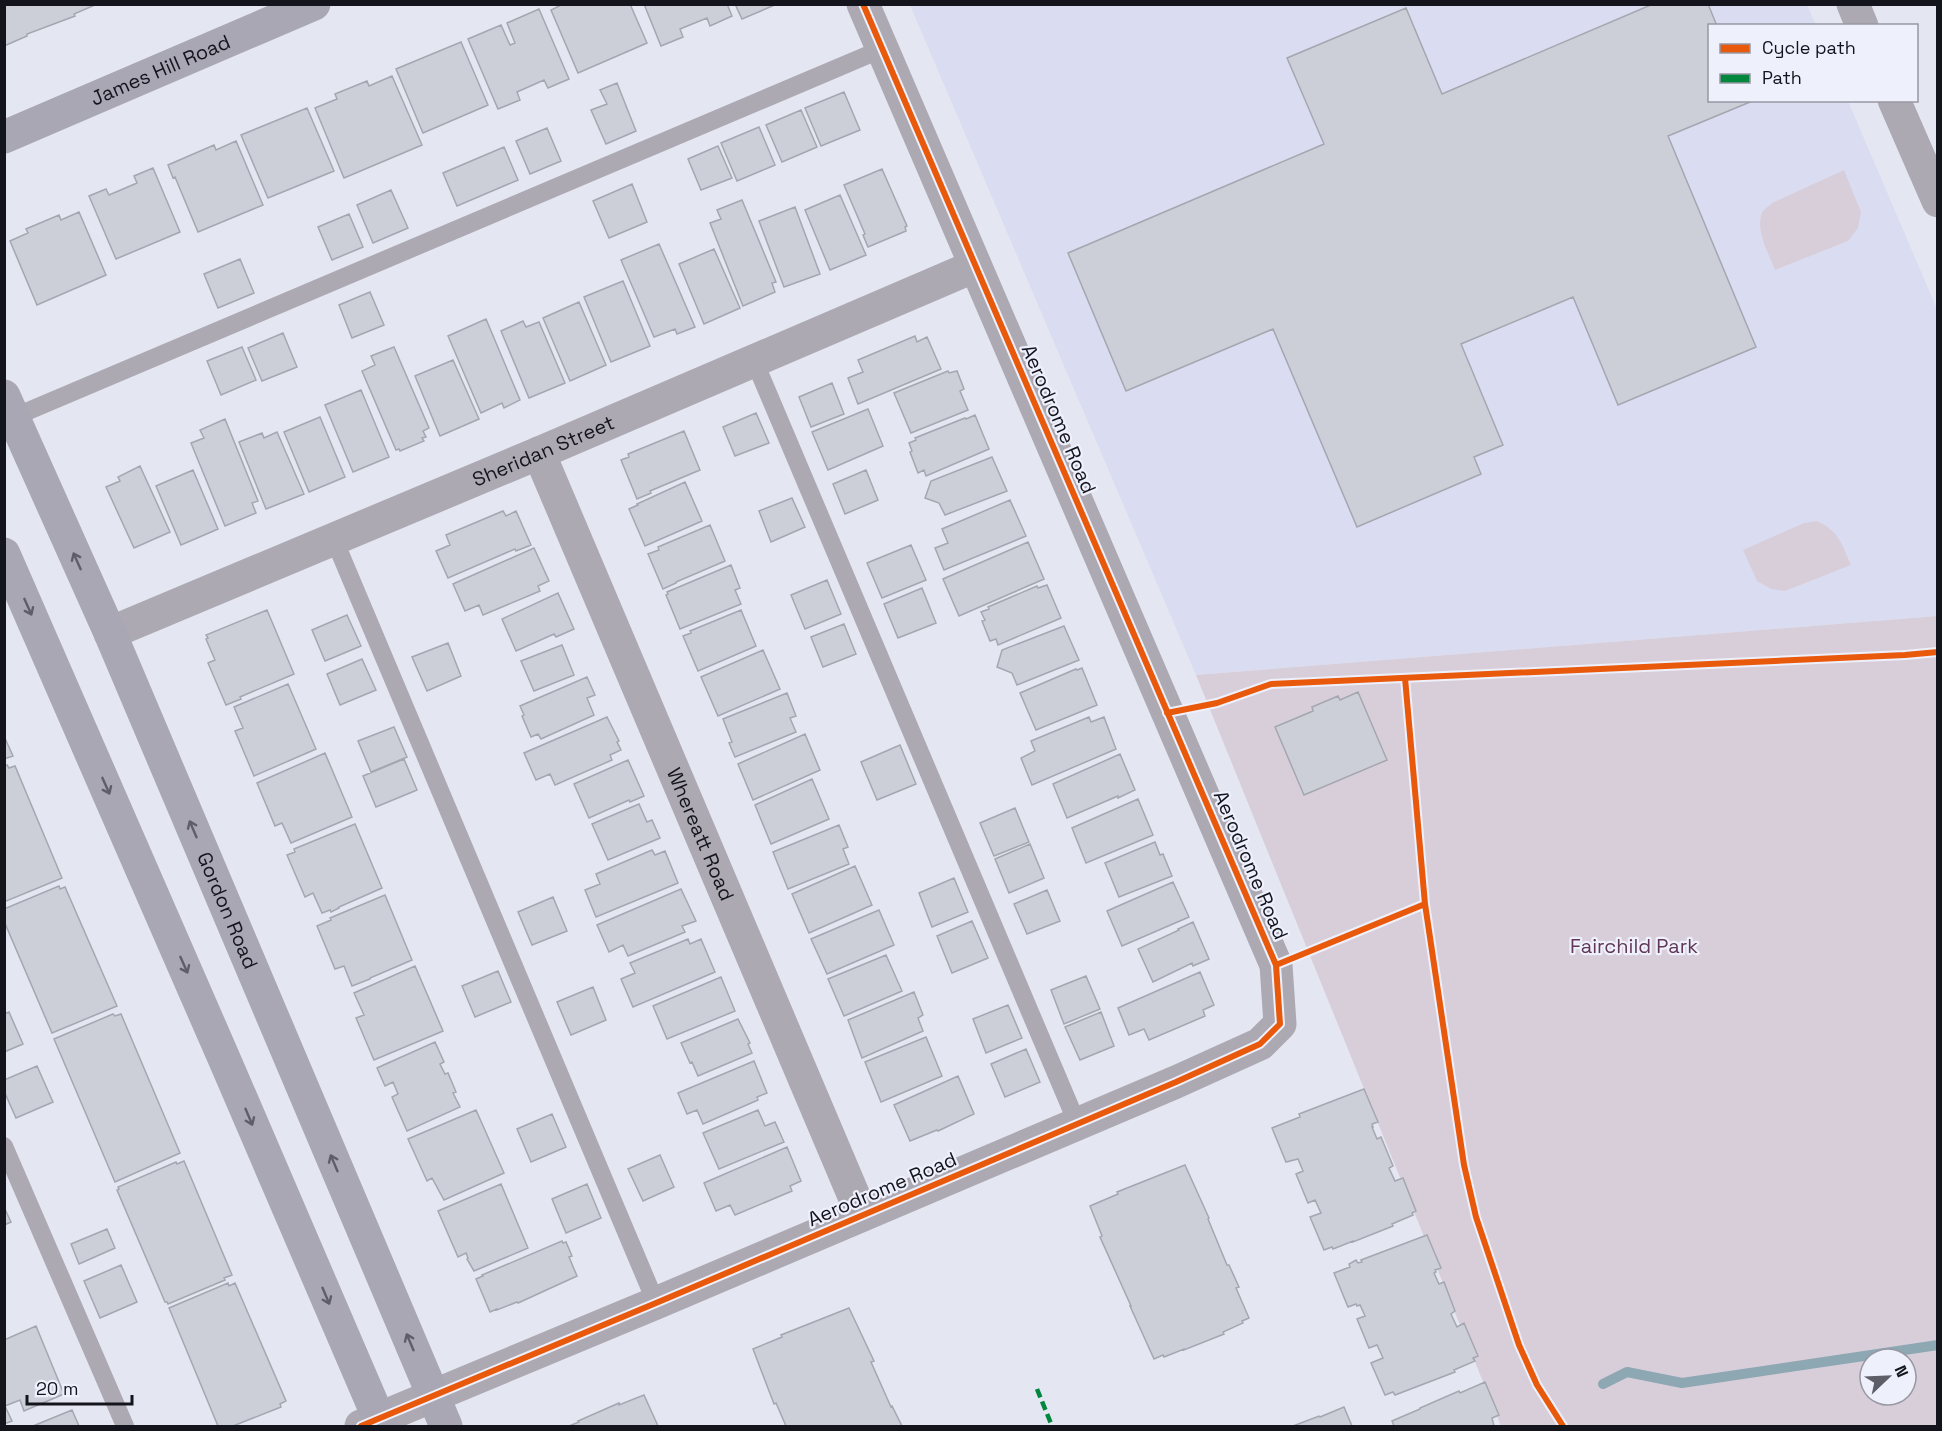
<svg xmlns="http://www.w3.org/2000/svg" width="1942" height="1431" viewBox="0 0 1942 1431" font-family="'Space Grotesk',sans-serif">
<rect width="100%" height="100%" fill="#e4e6f1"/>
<!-- built -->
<path fill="#daddf1" d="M910 5H1807L1816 25 1710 26V100L1848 101 1937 309V616L1196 675Z"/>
<!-- green -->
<path fill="#d8ceda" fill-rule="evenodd" d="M1844 170 1861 212 1858 228 1848 241 1775 270C1769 254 1755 231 1762 213 1764 209 1769 206 1772 203Z
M1817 521C1839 531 1842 544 1851 565L1785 591 1771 589 1757 581 1743 550 1804 523Z
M1937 616V1426H1501L1196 675ZM1870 1359H1906V1395H1870Z"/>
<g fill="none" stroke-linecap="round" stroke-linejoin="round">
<!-- stream -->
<path stroke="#8da7b3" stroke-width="10" d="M1603 1384 1627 1372 1682 1383 1938 1345"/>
</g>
<!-- building -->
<path fill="#cccfd8" stroke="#a4a7af" stroke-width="1.5" d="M4 4H97L74 14 75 16 27 34V36L4 46Z
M563 4H630L647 43 578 73 551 10Z
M644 4H727L732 16 710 26 707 18 680 29 683 37 661 46Z
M735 4H777L742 19Z
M1653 4H1708L1717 26H1710V100H1749L1750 102 1668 136 1756 347 1618 405 1573 297 1461 344 1503 445 1474 457 1481 474 1357 527 1273 329 1126 391 1068 253 1324 144 1287 58 1406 8 1442 94Z
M539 9 569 79 548 88 544 80 517 92 520 100 498 109 468 39 501 25 510 45 515 43 507 23Z
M461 42 488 105 423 133 396 69Z
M392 76 422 145 344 178 315 108 337 99 335 94 367 81 369 86Z
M617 83 636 131 606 144 591 110 607 104 600 90Z
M844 92 860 130 821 146 805 108Z
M307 108 334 171 268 198 241 135Z
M801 110 817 147 782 162 766 125Z
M759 127 775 165 737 181 721 143Z
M547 128 561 161 530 174 516 141Z
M236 141 263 205 198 232 175 177 173 178 168 165 214 145 216 150Z
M718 146 732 178 701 190 688 159Z
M504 147 518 180 457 206 443 173Z
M153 168 180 232 116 259 89 196 106 189 109 195 137 183 134 176Z
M882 169 907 226 905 227 906 231 868 247 863 235 865 234 844 185Z
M632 184 647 222 609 238 593 201Z
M391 190 408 228 373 243 357 205Z
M840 195 866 255 830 270 805 210Z
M742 200 776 282 772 283 775 292 743 306 710 223 721 219 717 210Z
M795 207 820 274 784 287 759 221Z
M79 212 106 275 37 305 10 241 28 233 26 229 59 215 61 220Z
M349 214 363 247 332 260 318 227Z
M659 244 695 327 677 334 675 329 654 337 621 260Z
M714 249 740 308 704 324 679 264Z
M240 259 254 293 218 308 204 274Z
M623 281 650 346 611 362 584 297Z
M370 292 384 325 352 338 339 305Z
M579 302 606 365 570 381 543 318Z
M486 319 520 400 504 408 502 403 481 413 448 336Z
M523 321 526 327 539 322 565 383 529 398 501 331Z
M283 333 297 367 262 381 248 348Z
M915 336 917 342 927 337 941 369 858 404 848 378 863 372 858 360Z
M242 347 256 380 221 395 207 361Z
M394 347 429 428 423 431 426 437 422 438 424 441 400 451 399 449 396 450 362 371 375 365 371 356Z
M453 360 479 419 440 436 415 376Z
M948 371 949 373 957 371 964 389 960 391 968 410 911 433 894 393Z
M832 383 844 414 811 427 799 397Z
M361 390 389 457 353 472 325 405Z
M868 409 883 446 828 470 812 432Z
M756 413 769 443 735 456 723 427Z
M975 415 989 449 926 476 924 470 918 473 910 452 912 451 909 443 916 440 915 438 965 418 966 419Z
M320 417 345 477 309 492 284 432Z
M225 419 258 501 252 503 256 513 225 526 191 443 204 438 200 430Z
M684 431 700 470 650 491 651 493 637 499 621 460 629 457 628 454Z
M277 432 304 494 266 509 239 442 262 433 264 438Z
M992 457 1007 491 945 515 939 503 925 498 931 481Z
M140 466 170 532 134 548 106 487 120 481 118 477Z
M193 470 218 529 181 545 156 486Z
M866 470 878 500 845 514 833 484Z
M685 482 702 521 645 546 629 509 638 505 637 504Z
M792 498 805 527 771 542 759 511Z
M1010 500 1026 536 944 570 935 548 948 543 942 529Z
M503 511 506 516 516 511 531 545 516 551 515 549 448 578 436 551 450 545 446 535Z
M710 525 725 561 676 582V583L663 589 648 554 659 550 658 547Z
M1028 542 1044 579 959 616 943 579Z
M911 545 926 580 882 598 867 563Z
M534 548 549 581 538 586 540 591 483 615 479 605 465 611 453 584Z
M731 565 740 588 735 590 741 604 680 629 666 595 668 594 667 592Z
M827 580 841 614 805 629 791 595Z
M1047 585 1061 618 998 645 996 639 990 641 982 621 985 620 981 612 989 609 988 607 1037 586 1038 588Z
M922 588 936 623 898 638 884 604Z
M558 593 574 629 556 637 554 634 516 651 502 619Z
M267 610 294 674 240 697 241 699 226 705 208 663 215 660 206 639 208 638 206 635Z
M741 610 756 646 698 671 683 636 691 633 690 631Z
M347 615 361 646 325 661 312 630Z
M844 624 856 654 823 667 811 637Z
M1064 626 1079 660 1017 685 1012 673 997 667 1002 650Z
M448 643 461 676 427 691 412 657Z
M562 645 574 675 534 691 521 661Z
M763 650 780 689 718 716 701 677Z
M362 659 376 690 340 705 327 674Z
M1082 668 1097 705 1036 730 1020 693 1076 669 1077 670Z
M587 677 595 695 587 698 594 715 541 739 538 734 531 737 522 716 524 715 520 706Z
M288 684 316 749 254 776 235 731 243 728 234 707Z
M1358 692 1387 760 1304 795 1275 727 1313 711 1312 707 1338 696 1340 700Z
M787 693 796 716 790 718 796 732 735 757 729 743 732 742 723 719Z
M607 717 619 741 617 742 621 750 610 755 612 760 555 785 550 774 536 780 524 753Z
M1089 717 1091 722 1104 717 1116 749 1032 785 1021 758 1035 751 1031 741Z
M394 727 407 757 371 772 358 741Z
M805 734 820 770 753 800 738 764Z
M4 736 13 756 4 759Z
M900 745 916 784 877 800 861 762Z
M325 753 352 817 291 843 282 823 275 826 257 783Z
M1120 754 1135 790 1118 798V796L1067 818 1053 784Z
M404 759 417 790 376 807 363 776Z
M628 760 644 796 630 802 629 800 589 818 574 784Z
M7 765 9 768 15 766 62 878 4 902V766Z
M812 779 829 819 771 844 755 805Z
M1138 799 1153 835 1086 863 1072 828Z
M639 804 647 822 652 820 660 838 608 860 592 824Z
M1015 808 1029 842 994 856 980 823Z
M355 824 382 888 339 907V908L331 912 330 910 322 913 313 893 305 897 287 855 295 852 294 849Z
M839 825 848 847 843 849 849 864 788 889 773 852Z
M1155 842 1160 855 1163 854 1172 876 1119 897 1105 863Z
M1030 844 1044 878 1009 893 995 859Z
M652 850 655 855 665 851 678 883 596 917 585 890 600 884 596 874Z
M855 866 872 905 809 933 792 894Z
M954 878 968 912 932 927 919 893Z
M1173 882 1189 917 1122 946 1107 911Z
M59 886 60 889 65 887 117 1006 52 1033 4 921V909Z
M681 889 696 921 682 926 685 932 628 956 623 945 609 952 597 925Z
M1047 890 1060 921 1027 934 1014 904Z
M385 895 412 960 370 978V979L352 986 344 966 335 969 317 926 331 920 330 918Z
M553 897 567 931 532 945 518 912Z
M879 910 894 945 827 974 811 939Z
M972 921 988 958 952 973 937 936Z
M1193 922 1209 959 1193 966 1192 963 1153 982 1138 949 1179 930 1178 929Z
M688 939 690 944 701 939 715 972 633 1007 621 979 635 973 630 963Z
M886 955 902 991 844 1016 828 979Z
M415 966 443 1031 374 1060 356 1018 364 1015 354 993Z
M498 971 511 1002 475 1017 462 986Z
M1200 972 1214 1005 1203 1010 1205 1016 1149 1040 1144 1029 1129 1035 1118 1008Z
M1086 976 1100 1009 1064 1024 1051 990Z
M721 977 735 1011 667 1039 653 1006Z
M593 987 606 1020 571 1035 557 1002Z
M914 992 923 1015 918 1018 923 1031 862 1058 848 1020Z
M1008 1005 1022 1038 986 1053 973 1019Z
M9 1012 23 1044 4 1052V1014Z
M1101 1012 1114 1046 1080 1060 1065 1027Z
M113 1014 115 1016 121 1014 180 1153 115 1182 54 1039Z
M738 1019 750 1043 748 1044 752 1053 698 1076 692 1062 690 1063 681 1043Z
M926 1037 942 1076 881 1102 865 1062Z
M435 1042 444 1062 440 1064 445 1074 448 1073 456 1092 453 1093 460 1107 407 1131 392 1097 398 1094 393 1082 385 1086 377 1068Z
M1026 1049 1040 1082 1005 1097 991 1064Z
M754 1061 767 1093 757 1097 758 1100 703 1124 697 1110 687 1114 678 1093Z
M37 1066 53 1102 16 1118 4 1091V1080Z
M958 1076 974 1114 938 1131 937 1130 910 1141 894 1105Z
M1364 1089 1378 1122 1372 1124 1373 1127H1372L1377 1139 1381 1137 1393 1166 1389 1168 1395 1181 1403 1178 1416 1211 1412 1213 1413 1215 1392 1224 1393 1226 1353 1242V1241L1333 1249 1332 1247 1324 1250 1310 1217 1321 1213 1315 1200 1308 1203 1296 1174 1303 1171 1298 1159 1286 1162 1272 1128 1300 1117 1299 1114Z
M476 1110 504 1173 444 1200 432 1178 427 1181 408 1139Z
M758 1110 765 1126 775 1122 784 1142 719 1169 703 1133Z
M552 1114 566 1147 531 1162 517 1129Z
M787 1147 801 1181 790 1186 792 1191 735 1215 730 1205 716 1211 704 1183Z
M660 1155 674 1187 643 1201 628 1169Z
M184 1161 232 1275 224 1278 225 1280 168 1304 167 1302H165L117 1190 119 1189 118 1187 176 1162 177 1164Z
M1185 1165 1209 1218 1208 1219 1227 1265H1229L1239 1287 1236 1288 1249 1318 1242 1321 1243 1323 1223 1332 1224 1334 1184 1350V1349L1164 1357 1163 1355 1154 1359 1130 1306H1131L1100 1237 1102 1236 1090 1206 1118 1194 1117 1192Z
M501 1184 528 1248 474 1271 467 1259 468 1258 466 1253 458 1257 438 1211Z
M587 1184 601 1218 566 1233 552 1199Z
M4 1207 11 1222 4 1225Z
M107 1229 115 1248 79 1264 71 1244Z
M1427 1235 1441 1268 1435 1270 1436 1272 1434 1273 1439 1284 1444 1282 1455 1311 1451 1314 1457 1327 1464 1323 1478 1356 1473 1358 1475 1361 1454 1370 1455 1372 1395 1395 1393 1392 1385 1395 1371 1363 1383 1358 1377 1345 1369 1348 1357 1319 1365 1316 1360 1305 1357 1306 1356 1304 1348 1307 1334 1273 1350 1267 1349 1264 1356 1260 1358 1263 1362 1262 1361 1260Z
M562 1241 563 1243 566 1242 572 1256 569 1257 577 1276 518 1303 517 1302 497 1310V1309L490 1312 476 1279 483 1276 482 1275Z
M121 1265 137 1302 100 1318 84 1281Z
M228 1283 229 1286 235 1283 286 1401 280 1404 281 1407 233 1426H218L169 1308Z
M849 1308 874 1361 871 1362 891 1407 892 1406 902 1426H786L776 1403 774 1404 753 1349 782 1337 781 1335Z
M36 1326 64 1394 24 1411 20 1400 5 1406 12 1421 4 1424V1340Z
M1485 1382 1499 1415 1492 1418 1494 1426H1394L1392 1421 1420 1409V1408L1459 1391 1460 1393Z
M644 1395 658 1426H569L579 1422 578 1421 619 1403V1405Z
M1344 1407 1352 1426H1293L1319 1416 1320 1417Z
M72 1410 79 1426H33Z"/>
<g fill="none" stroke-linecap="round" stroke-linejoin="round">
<!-- lane -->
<path stroke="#aca9b3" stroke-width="18" d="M754 360 1077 1123
M14 417 882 49
M334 539 656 1303
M4 1146 125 1426"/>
<!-- street -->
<g stroke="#aca9b3" stroke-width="33">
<path d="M1853 4 1862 26"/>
<path d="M1894 100 1938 201"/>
<path id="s1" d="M539 453 862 1215"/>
<path id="s2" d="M110 633 539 453 975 266"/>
<path d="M361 1426 656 1303 1176 1082 1260 1044 1280 1024 1276 965 863 4"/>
</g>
<!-- secondary -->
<g stroke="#aaa7b4" stroke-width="33">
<path id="s3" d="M4 137 314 4"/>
<path id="s4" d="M4 396 110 633 446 1426"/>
<path d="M4 554 226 1063 382 1426"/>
</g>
<!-- quiet -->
<path stroke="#00873e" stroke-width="4.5" stroke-dasharray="9 4.5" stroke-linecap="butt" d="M1037 1389 1052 1426"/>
<defs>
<path id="cycleway" d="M1405 678 1425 904 1464 1165 1476 1217 1519 1345 1537 1385 1563 1426
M1167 713 1217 703 1271 684 1905 655 1938 652
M1276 965 1425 904
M361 1426 656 1303 1176 1082 1260 1044 1280 1024 1276 965 863 4"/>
</defs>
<!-- cycleway casing -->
<use href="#cycleway" stroke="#eef0fc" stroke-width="10"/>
<!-- cycleway -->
<use href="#cycleway" stroke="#e8590c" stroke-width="6"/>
</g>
<!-- one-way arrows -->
<defs><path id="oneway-shaft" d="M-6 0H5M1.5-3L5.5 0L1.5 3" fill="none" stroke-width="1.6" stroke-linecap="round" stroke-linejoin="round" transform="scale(1.5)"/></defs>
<g stroke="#5f5e68">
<use href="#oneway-shaft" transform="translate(77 561) rotate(-114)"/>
<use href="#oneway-shaft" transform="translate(28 607) rotate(66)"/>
<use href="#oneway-shaft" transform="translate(106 786) rotate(66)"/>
<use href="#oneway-shaft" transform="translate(193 829) rotate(-113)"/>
<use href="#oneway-shaft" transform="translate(184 965) rotate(66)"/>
<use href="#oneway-shaft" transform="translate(249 1117) rotate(67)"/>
<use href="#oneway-shaft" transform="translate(334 1163) rotate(-113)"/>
<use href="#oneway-shaft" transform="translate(326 1296) rotate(67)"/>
<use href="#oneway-shaft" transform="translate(410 1342) rotate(-113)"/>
</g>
<g text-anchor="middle" stroke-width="4.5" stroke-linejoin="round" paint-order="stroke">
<!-- street labels -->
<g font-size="20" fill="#14151c" stroke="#eef0fc">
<text dy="7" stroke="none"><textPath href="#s3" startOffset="170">James Hill Road</textPath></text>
<text transform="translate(1059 419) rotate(67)" y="7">Aerodrome Road</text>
<text dy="7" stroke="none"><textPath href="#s2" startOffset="470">Sheridan Street</textPath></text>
<text dy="7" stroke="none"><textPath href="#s1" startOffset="414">Whereatt Road</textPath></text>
<text transform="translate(1251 865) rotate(67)" y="7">Aerodrome Road</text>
<text dy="7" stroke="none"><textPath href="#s4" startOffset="561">Gordon Road</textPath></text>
<text transform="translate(882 1189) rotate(-23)" y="7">Aerodrome Road</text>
</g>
<!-- park labels -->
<g font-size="20" fill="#603756" stroke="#eef0fc">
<text x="1634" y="953">Fairchild Park</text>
</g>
</g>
<!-- border -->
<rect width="1942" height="1431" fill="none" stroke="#14151c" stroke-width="12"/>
<!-- legend -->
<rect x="1708" y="24" width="210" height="78" fill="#eef0fc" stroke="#9798a2" stroke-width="1.5"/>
<rect x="1720" y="44" width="30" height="9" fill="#e8590c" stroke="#9798a2" stroke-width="1.5"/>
<text x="1762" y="54" font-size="18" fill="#14151c">Cycle path</text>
<rect x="1720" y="74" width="30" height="9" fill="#00873e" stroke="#9798a2" stroke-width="1.5"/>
<text x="1762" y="84" font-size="18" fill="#14151c">Path</text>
<!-- north arrow -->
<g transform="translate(1888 1377) rotate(67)"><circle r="28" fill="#eef0fc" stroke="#9798a2" stroke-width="1.5"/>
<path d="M0-4.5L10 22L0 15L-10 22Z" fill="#5d5e67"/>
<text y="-9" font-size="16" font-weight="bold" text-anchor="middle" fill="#14151c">N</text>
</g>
<!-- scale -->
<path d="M27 1395v9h105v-9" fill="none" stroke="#14151c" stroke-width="3"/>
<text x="36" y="1395" font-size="18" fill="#14151c" stroke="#eef0fc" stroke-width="4.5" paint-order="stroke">20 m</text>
</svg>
